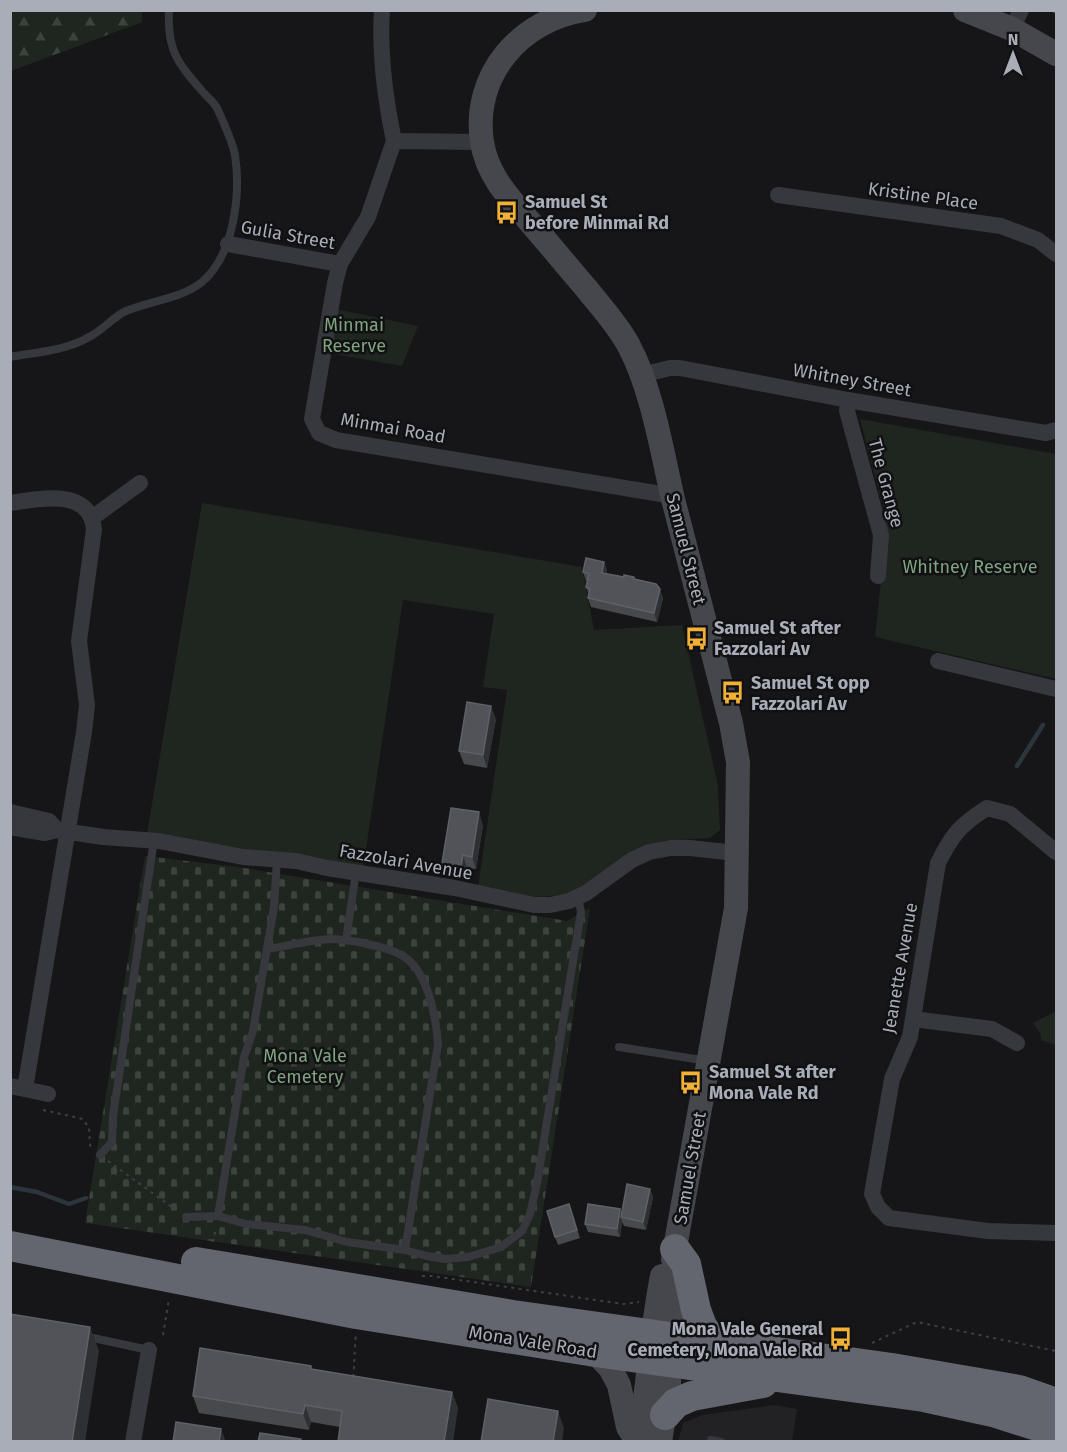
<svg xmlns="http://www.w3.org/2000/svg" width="1067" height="1452" viewBox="0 0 1067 1452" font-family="'Fira Sans',sans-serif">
<defs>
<pattern id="forest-firs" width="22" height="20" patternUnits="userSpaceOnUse" patternTransform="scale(1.5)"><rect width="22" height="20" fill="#1e261f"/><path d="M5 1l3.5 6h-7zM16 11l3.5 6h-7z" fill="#3c433d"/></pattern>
<pattern id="cemetery-stones" width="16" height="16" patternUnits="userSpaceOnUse" patternTransform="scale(1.5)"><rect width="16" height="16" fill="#1e261f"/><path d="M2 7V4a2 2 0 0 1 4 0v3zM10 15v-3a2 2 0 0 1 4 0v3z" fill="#3c433d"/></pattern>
</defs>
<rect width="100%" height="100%" fill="#161618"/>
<!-- built -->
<path fill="#222225" d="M774 1405 797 1409 792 1441 678 1442 683 1423 702 1415Z"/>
<!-- forest -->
<path fill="url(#forest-firs)" d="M11 10 142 11V22L11 71Z"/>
<!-- cemetery -->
<path fill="url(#cemetery-stones)" d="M145 856 238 867 567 921 590 908 531 1287 85 1223Z"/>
<!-- park -->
<path fill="#1e261f" d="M335 309 418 326 402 366 328 353Z
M860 419 1056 454V679L875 637 887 523Z
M202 503 582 567 594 630 682 625 718 786 720 830 710 838 665 841 637 850 568 895 533 897 478 887 507 690 483 687 494 614 403 600 363 870 147 834Z
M1056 1011V1045L1041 1040 1040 1033 1033 1023Z"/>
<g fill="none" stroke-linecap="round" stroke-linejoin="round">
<!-- stream -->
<path stroke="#2c353c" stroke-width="4.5" d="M1017 766 1043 725
M10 1187 37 1192 69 1204 86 1198"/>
<!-- path -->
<path stroke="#3d3f44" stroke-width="2" stroke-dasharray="3 4.5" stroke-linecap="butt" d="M43 1110 83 1119 89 1128 90 1145 92 1148
M108 1161 176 1210
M213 1242 216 1227
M422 1276H432L623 1304 639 1302
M163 1335 169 1299
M872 1343 917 1322 1056 1351
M353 1377C355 1362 354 1350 356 1335"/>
<!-- lane -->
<path stroke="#37383d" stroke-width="8" d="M10 357C38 352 65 351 89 337 102 331 114 316 126 311 149 301 183 298 202 282 234 255 241 194 235 155 232 140 223 121 217 108 213 101 207 97 202 91 177 62 167 50 169 10
M346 940 356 872
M267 949C288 946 310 940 331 939 342 939 352 941 363 943 377 946 391 949 403 956 428 971 436 1017 438 1044L405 1250
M619 1047 708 1061
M100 1155 112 1142 113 1116 154 840
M218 1216 244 1057 253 1031 274 907 277 859
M186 1217 218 1216 246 1224 305 1230 347 1242 405 1250 427 1256 446 1259 468 1257 501 1247 522 1231 530 1214 537 1183 581 912 578 897
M93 1338 149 1350
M711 1440 721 1442"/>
<!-- street -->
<path stroke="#37383d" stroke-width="16" d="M382 10C379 55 385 98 394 141
M1012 29 1021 10
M394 141 368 217 340 264 335 283 312 419 319 433 336 440 673 496
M394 141 482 142
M778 195 1001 226 1038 240 1056 254
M228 244 340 264
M641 375 670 368H680L848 400 1046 433 1056 430
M848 400 847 411 881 535 878 576
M10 503C39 499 89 487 94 529L79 641 87 705 84 732 25 1089
M92 518 140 483
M938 661 1056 689
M10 812 49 821 57 830
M10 827 45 833 57 830 103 837 159 841 243 857 296 861 327 868 455 888 534 905H550L569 901 586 893 632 860 649 852 671 848H690L736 853
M1056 852 1010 814 987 808C960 825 952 835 938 863L910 1037 892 1079 872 1194 878 1207 889 1218 988 1231 1056 1233
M913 1019 992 1029 1017 1043
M10 1086 48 1094
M133 1442 149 1350"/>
<!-- secondary -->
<path stroke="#45474d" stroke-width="24" d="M585 10C520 20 472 75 482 142 487 175 509 198 530 222 549 244 567 266 586 288 601 307 618 325 629 346 652 389 662 452 673 499 692 574 712 648 731 723L738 762 736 908 673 1259 677 1274 670 1338 669 1386 660 1442
M965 10 1012 29 1056 54
M595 1352 610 1368 619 1385 628 1427 638 1442
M639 1442C648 1386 651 1331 662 1276"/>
<!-- highway -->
<path stroke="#63666e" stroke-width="30" d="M10 1246 356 1314 595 1352 924 1397 993 1412 1056 1432
M675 1249 686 1264 696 1310 702 1326 713 1343
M196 1262 513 1315 892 1368 1019 1390 1056 1403
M665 1415 676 1403 692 1396 763 1383"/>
</g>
<!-- wall -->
<path fill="#47494d" d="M1048 10H1056V14Z
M604 562 607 571 606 574 635 580 663 598 657 622 591 607 588 598 589 595 586 587 587 581H586L583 572Z
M496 719 487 768 464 764 459 751Z
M483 825 476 869 467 868 465 879 447 876 442 863Z
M650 1189 653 1197 646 1230 624 1226 622 1222 620 1237 588 1232 585 1224 620 1209 621 1213Z
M569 1204 580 1238 558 1245 555 1237Z
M312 1370 452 1392 458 1409 340 1427 311 1422 309 1430 199 1413 193 1396Z"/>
<!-- shaded-wall -->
<path fill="#2f3033" d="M604 562 607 571 605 582 602 573Z
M660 589 663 598 657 622 654 613Z
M491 706 496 719 487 768 483 755Z
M479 812 483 825 476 869 472 857Z
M463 855 467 868 465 879 461 867Z
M650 1189 653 1197 646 1230 643 1222Z
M620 1209 623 1218 621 1217 622 1222 620 1237 617 1229Z
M90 1327 99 1351 85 1442H72Z
M452 1392 458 1409 453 1442H444Z
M305 1405 311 1422 309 1430 303 1414Z
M558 1411 564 1428 562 1442H553Z
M221 1429 226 1442H219Z"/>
<!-- building -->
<path fill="#525359" stroke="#5f6168" stroke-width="1.5" d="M586 558 604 562 602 573 624 577V575L634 577V579L656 584 660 589 654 613 588 598 590 589 586 587 589 574 583 572Z
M467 702 491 706 483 755 459 751Z
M451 808 479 812 472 857 463 855 461 867 442 863Z
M627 1184 650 1189 643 1222 621 1217Z
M569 1204 577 1230 555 1237 547 1211Z
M588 1204 620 1209 617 1229 585 1224Z
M10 1314 90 1327 72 1442H10Z
M200 1348 311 1366V1369L452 1392 444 1442H338L342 1411 305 1405 303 1414 193 1396Z
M488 1399 558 1411 553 1442H481Z
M176 1422 221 1429 219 1442H173Z
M260 1433 301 1439 300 1442H258Z"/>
<!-- icons -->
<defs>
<symbol id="bus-bare" viewBox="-9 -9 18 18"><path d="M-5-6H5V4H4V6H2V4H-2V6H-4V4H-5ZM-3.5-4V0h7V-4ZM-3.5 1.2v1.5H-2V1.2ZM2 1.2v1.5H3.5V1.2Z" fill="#f2b134" stroke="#111113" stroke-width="2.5" paint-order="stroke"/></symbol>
</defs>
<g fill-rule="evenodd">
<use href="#bus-bare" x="490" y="196" width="33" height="33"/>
<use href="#bus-bare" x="680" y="622" width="33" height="33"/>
<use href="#bus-bare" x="716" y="676" width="33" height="33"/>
<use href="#bus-bare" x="674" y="1066" width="33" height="33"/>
<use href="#bus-bare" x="824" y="1322" width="33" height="33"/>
</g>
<g text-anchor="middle" stroke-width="5" stroke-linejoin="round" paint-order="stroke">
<!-- street labels -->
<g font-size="18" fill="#a8adb8" stroke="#111113">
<text transform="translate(923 196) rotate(8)" y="6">Kristine Place</text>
<text transform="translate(288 235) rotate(10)" y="6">Gulia Street</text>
<text transform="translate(852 380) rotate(10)" y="6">Whitney Street</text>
<text transform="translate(393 428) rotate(10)" y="6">Minmai Road</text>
<text transform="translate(886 483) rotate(75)" y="6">The Grange</text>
<text transform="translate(686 549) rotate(76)" y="6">Samuel Street</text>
<text transform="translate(406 862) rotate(10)" y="6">Fazzolari Avenue</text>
<text transform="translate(900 968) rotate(-80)" y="6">Jeanette Avenue</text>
<text transform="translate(690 1168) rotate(-80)" y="6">Samuel Street</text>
<text transform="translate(533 1342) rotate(9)" y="6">Mona Vale Road</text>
</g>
<!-- poi labels -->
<g font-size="18" font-weight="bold" fill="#a8adb8" stroke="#111113" text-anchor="start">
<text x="525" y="208">Samuel St<tspan x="525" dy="21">before Minmai Rd</tspan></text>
<text x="714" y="634">Samuel St after<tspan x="714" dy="21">Fazzolari Av</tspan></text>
<text x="751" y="689">Samuel St opp<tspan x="751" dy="21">Fazzolari Av</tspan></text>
<text x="709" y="1078">Samuel St after<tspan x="709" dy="21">Mona Vale Rd</tspan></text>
<text x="823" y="1335" text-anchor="end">Mona Vale General<tspan x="823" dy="21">Cemetery, Mona Vale Rd</tspan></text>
</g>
<!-- park labels -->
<g font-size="18" fill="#7fa381" stroke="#111113">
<text x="354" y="331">Minmai<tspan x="354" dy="21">Reserve</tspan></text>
<text x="970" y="573">Whitney Reserve</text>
<text x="305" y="1062">Mona Vale<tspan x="305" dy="21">Cemetery</tspan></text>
</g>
</g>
<!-- border -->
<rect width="1067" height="1452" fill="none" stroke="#a8adb8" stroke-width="24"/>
<!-- north arrow -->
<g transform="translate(1013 54)" stroke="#111113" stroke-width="4.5" paint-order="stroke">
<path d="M0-4.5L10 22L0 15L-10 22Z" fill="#a8adb8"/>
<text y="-9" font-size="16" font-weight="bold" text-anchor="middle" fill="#a8adb8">N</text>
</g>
</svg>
